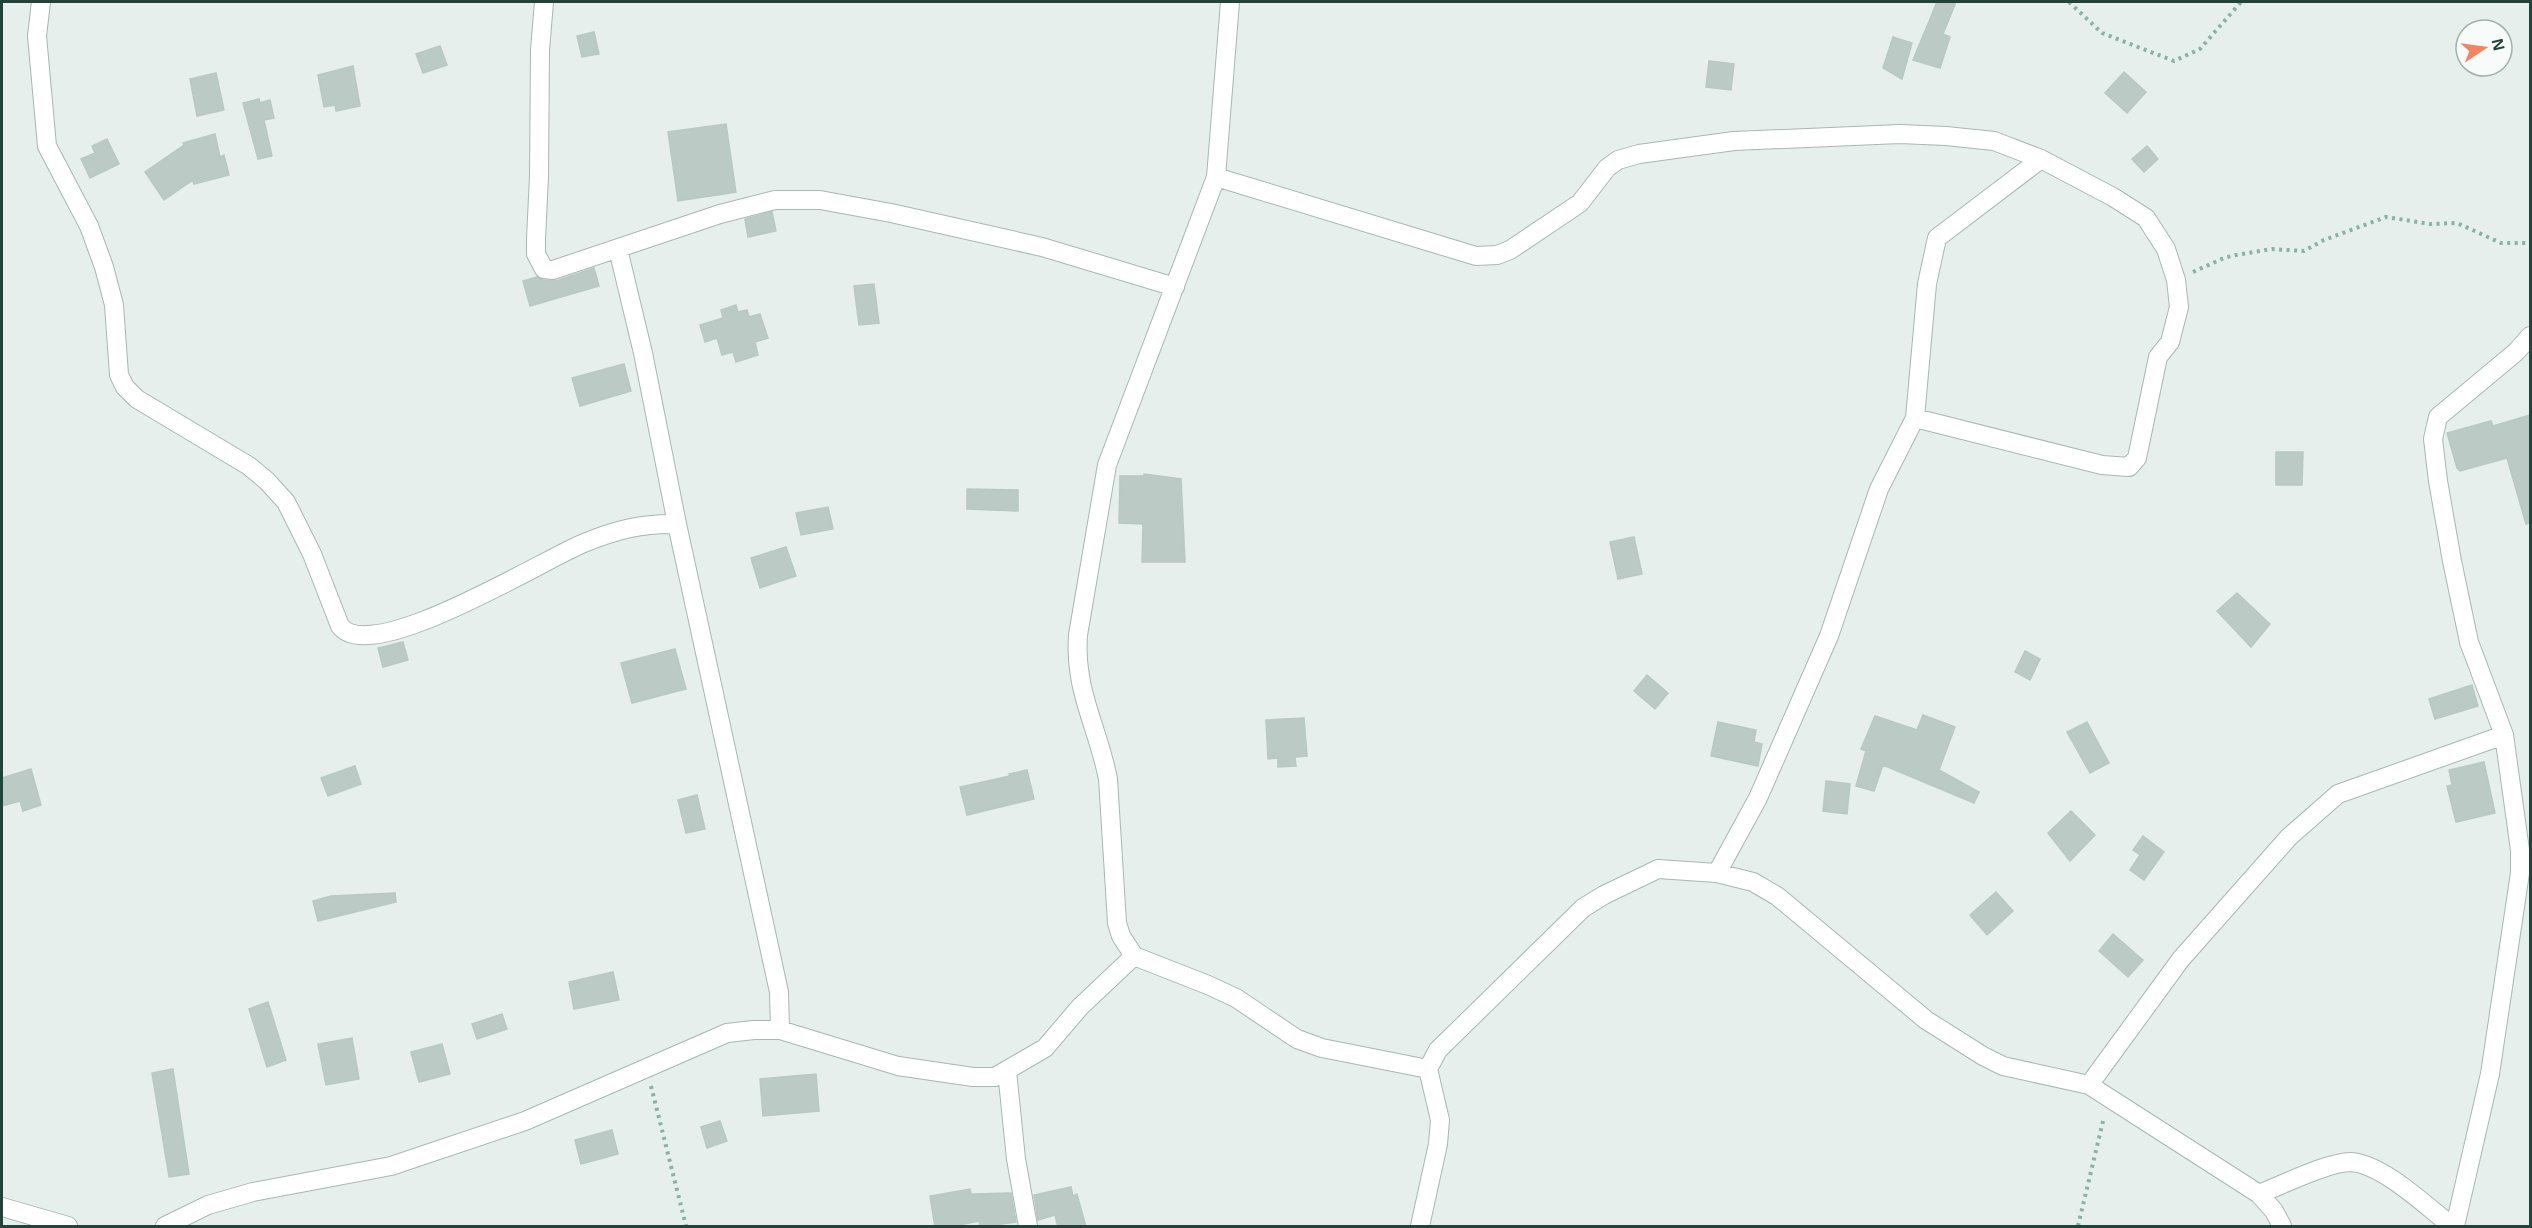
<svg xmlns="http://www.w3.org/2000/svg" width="2532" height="1228" viewBox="0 0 2532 1228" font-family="Arial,sans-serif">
<rect width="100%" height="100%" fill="#e6efeb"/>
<!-- building -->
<path fill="#bbcac4" stroke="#b8c9c2" stroke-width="1.5" d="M1937 2H1956L1943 34 1950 37 1940 68 1913 60Z
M594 32 599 54 582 57 577 36Z
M1893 37 1912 43 1902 79 1883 68Z
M440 46 447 65 423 73 416 54Z
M1709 61 1734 64 1731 90 1706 87Z
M353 66 360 106 336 111 335 105 324 107 318 75Z
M2124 72 2146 92 2127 113 2105 93Z
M216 73 224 110 197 116 190 79Z
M259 99 260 103 270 100 274 118 264 120 272 156 258 159 243 103Z
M726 124 736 192 678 201 668 132Z
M215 134 220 157 224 155 229 175 194 184 193 180 164 200 145 172 184 145 183 143Z
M107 139 119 164 90 178 81 159 95 153 92 146Z
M2147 146 2158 159 2144 172 2132 159Z
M772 212 776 231 748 237 745 219Z
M594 268 599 286 530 306 523 281 537 277 543 280 556 281Z
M874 284 879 323 859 325 854 286Z
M736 305 738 312 747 310 749 317 760 314 768 338 755 342 758 355 736 362 733 352 722 355 717 338 705 342 700 325 723 318 721 310Z
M624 364 631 391 580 406 572 378Z
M2530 415V523L2526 524 2507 458 2460 471 2457 468 2447 433 2491 421 2493 426Z
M2276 452H2303L2302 485H2276Z
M1144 474 1181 479 1185 562H1142L1143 524 1119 523 1120 476H1144Z
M967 489 1018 490V511L967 509Z
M828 507 833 529 801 535 796 513Z
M1634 537 1642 574 1618 579 1610 542Z
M786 547 796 576 760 588 751 558Z
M2237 593 2270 624 2251 647 2217 611Z
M403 642 408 660 383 667 378 648Z
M675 649 686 689 632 703 621 663Z
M2025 651 2040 659 2030 680 2015 672Z
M1647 675 1668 693 1655 709 1634 691Z
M2472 685 2478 706 2435 719 2429 699Z
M1923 715 1955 727 1939 770 1979 792 1974 803 1883 765 1874 791 1856 786 1866 751 1861 749 1875 716 1917 730Z
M1304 718 1307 756 1295 757 1296 766 1278 767V758L1268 759 1266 720Z
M1718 722 1756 730 1754 742 1762 744 1758 766 1711 756Z
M2087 722 2109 763 2090 773 2067 732Z
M2484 762 2495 813 2456 822 2447 786 2452 785 2449 770Z
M355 766 361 784 328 796 321 778Z
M31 769 41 805 23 811 20 801 2 806V778Z
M1027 770 1034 799 967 815 960 787 1010 776 1009 774Z
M1826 781 1850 784 1847 814 1823 811Z
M697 795 705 829 686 833 678 800Z
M2071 811 2095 835 2070 861 2048 833Z
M2143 836 2164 852 2144 880 2130 870 2140 855 2133 850Z
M1996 892 2013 911 1987 935 1970 915Z
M395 893 396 902 318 921 313 901 331 896Z
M2113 934 2143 960 2128 977 2099 951Z
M613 972 619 1000 574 1009 569 982Z
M268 1002 286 1060 267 1067 249 1009Z
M502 1014 507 1029 477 1039 472 1024Z
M352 1038 359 1079 326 1085 318 1044Z
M442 1044 450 1074 419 1082 411 1052Z
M173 1069 189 1174 169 1177 152 1073Z
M816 1074 819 1111 763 1116 760 1079Z
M720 1121 727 1141 707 1148 701 1127Z
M612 1130 618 1154 581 1164 575 1140Z
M1071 1187 1073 1196 1077 1194 1086 1227H1058L1055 1215 1038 1220 1034 1195Z
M970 1189 971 1194 1011 1193 1016 1222 980 1227 979 1221 950 1227H935L930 1196Z"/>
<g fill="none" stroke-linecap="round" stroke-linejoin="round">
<defs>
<path id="minor" d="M41 2 37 36 47 146 89 226 104 267 114 305 119 375 125 387 137 399 249 466 267 481 286 502 312 554 340 626C371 667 544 559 584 543 616 530 642 523 677 524
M544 2 540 50 539 176 536 239V254L544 269 553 270 720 214 775 200H820L891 213 1042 247 1175 287
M1230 2 1216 177 1107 465 1078 635C1074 691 1098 727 1108 779L1117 923 1121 936 1134 956 1208 985 1236 998 1297 1039 1322 1048 1428 1069
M1216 177 1476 256 1497 255 1510 250 1580 203 1607 168 1618 160 1639 154 1734 141 1900 134 1946 136 1994 141 2041 159 2113 197 2146 218 2166 249 2176 280 2179 307 2170 342 2158 357 2137 458 2129 467 2102 465 1915 418
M618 249 643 353 677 524 779 992 780 1030
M1717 873 1758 798 1829 636 1879 489 1915 418 1927 284 1937 238 2041 159
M1007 1071 1016 1159 1028 1226
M2089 1085 2181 959 2289 837 2338 794 2504 735
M2259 1194 2274 1211 2282 1226
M2 1207 68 1226
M165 1226 208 1205 253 1192 391 1166 525 1121 727 1033 754 1030H780L898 1066 973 1077H995L1045 1048 1080 1007 1134 956
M1420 1226 1438 1144 1440 1120 1428 1069 1438 1050 1583 908 1604 895 1658 869 1717 873 1753 882 1777 896 1926 1020 1983 1056 2003 1066 2089 1085 2259 1194C2282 1185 2328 1162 2351 1162 2383 1164 2427 1207 2452 1226
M2455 1226 2490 1074 2520 873V850L2504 735 2469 642 2452 561 2438 481 2433 439 2438 417 2516 352 2530 336"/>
</defs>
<!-- minor casing -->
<use href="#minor" stroke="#a8b8b2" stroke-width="20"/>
<!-- path -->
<path stroke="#86b3a5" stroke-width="4" stroke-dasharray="3 4.5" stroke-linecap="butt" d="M2069 2 2102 33 2174 61 2200 49 2241 2
M2193 272 2224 258 2236 255 2272 249 2304 251 2324 240 2386 217 2430 224 2457 223 2501 243H2530
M651 1086 686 1226
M2078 1226 2104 1117"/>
<!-- minor -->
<use href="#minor" stroke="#fff" stroke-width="18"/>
</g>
<!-- border -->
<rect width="2532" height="1228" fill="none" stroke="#24423a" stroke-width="6"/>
<!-- north arrow -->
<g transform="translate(2484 48) rotate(77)"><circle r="28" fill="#f7fbf9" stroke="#a3b1ad" stroke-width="1.5"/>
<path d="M0-4.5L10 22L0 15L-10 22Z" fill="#f4845f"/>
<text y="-9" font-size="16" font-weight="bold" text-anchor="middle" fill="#24423a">N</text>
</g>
</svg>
